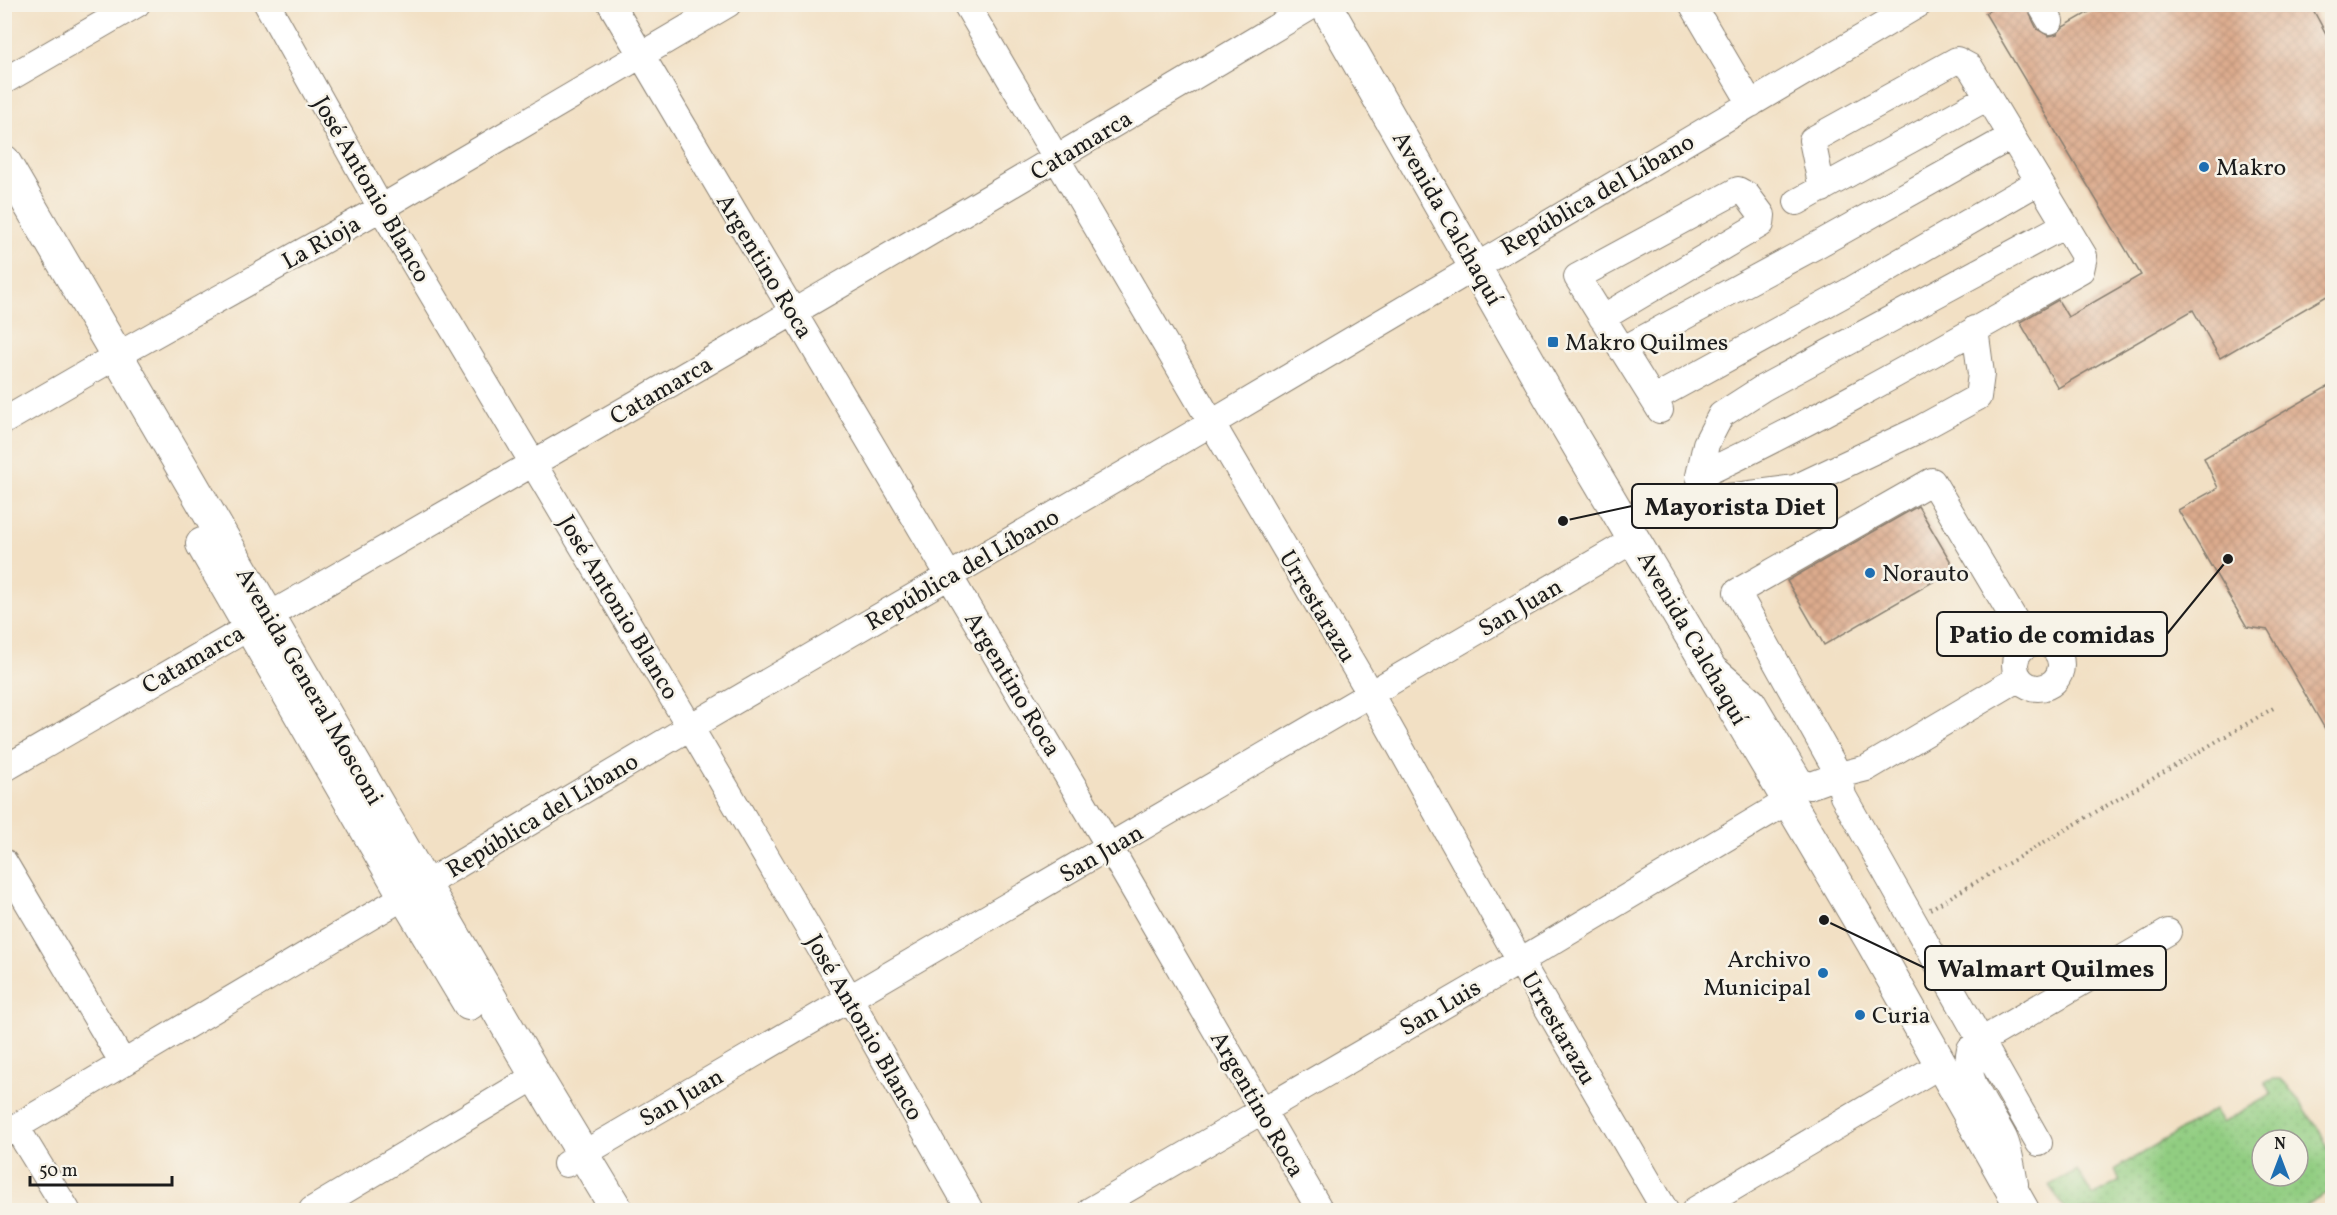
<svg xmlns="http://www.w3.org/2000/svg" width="2337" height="1215" viewBox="0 0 2337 1215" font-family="Vollkorn,serif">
<defs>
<pattern id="park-dots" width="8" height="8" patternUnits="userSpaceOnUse" patternTransform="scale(1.5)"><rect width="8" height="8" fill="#91cd81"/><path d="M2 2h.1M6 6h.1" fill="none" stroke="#7caf6f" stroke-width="1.8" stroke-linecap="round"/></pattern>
<pattern id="building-cross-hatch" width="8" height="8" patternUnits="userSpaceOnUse" patternTransform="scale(1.5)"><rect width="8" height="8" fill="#dcab8d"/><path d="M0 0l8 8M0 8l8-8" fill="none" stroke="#bc9379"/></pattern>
</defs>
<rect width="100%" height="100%" fill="#f7f3e8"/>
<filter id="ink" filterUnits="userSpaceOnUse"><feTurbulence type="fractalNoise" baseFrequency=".0167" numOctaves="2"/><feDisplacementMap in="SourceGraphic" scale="12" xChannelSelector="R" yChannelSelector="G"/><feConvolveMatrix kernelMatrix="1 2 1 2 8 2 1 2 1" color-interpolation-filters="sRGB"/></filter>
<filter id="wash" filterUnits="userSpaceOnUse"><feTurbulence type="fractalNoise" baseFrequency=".008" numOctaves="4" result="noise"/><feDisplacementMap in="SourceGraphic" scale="24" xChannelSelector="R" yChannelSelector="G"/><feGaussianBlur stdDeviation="1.35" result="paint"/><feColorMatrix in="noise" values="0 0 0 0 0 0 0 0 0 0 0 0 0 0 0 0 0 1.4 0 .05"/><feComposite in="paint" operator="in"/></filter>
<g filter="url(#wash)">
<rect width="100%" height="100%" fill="#f2e0c4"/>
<!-- park -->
<path fill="url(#park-dots)" stroke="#56744e" stroke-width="1.5" fill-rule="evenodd" d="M2273 1079H2281L2287 1085 2320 1131 2332 1157V1191L2300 1210H2065L2050 1185 2077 1170 2093 1196 2120 1181 2115 1169 2214 1110 2222 1123 2272 1094 2265 1082ZM2262 1140H2298V1176H2262Z"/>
<g id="blocks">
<!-- building -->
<path fill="url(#building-cross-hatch)" d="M2000 4H2025L2037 29 2049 36 2057 34 2063 27 2103 4H2310L2332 45V293L2220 358 2193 310 2058 388 2020 322 2058 300 2068 317 2141 275 1985 13Z
M2332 384V741L2268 630 2247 627 2178 510 2218 488 2204 458Z
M1918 506 1955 569 1824 645 1787 581Z"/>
</g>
</g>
<g filter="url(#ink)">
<use href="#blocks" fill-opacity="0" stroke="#877e70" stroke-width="1.5"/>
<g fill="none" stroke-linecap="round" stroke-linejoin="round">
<defs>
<path id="minor" d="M267 4 381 208 690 727 850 999 970 1210
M611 4 1110 848 1320 1210
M966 4 1371 695 1520 961 1665 1210
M1692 4 1751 104
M2040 4 2050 21
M4 81 137 4
M1797 202 1988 97
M1602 318 1761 224 1762 215 1747 195 1738 190 1577 277 1660 410
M1622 350 1819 244 2012 136
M1653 399 1846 293 2038 182
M4 421 118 355 381 208 728 4
M1699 476C1830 414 1955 341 2081 270L2084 256 1970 67 1957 60 1812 140 1822 189
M1699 476 1706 444 1721 415 1763 388 2065 225
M1697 501 1795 488 1918 430 1978 397 1981 374 1975 329
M2015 665a23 23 0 1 1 46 0a23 23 0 1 1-46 0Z
M2029 644 1932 481 1737 592 1839 775 1843 796 1981 1041 2168 932
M1717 671 1752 701 1799 780 1809 786 1839 775 1867 768 2019 678
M4 769C442 515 881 265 1315 4
M4 862 123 1063
M16 1127 67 1210
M4 1134 690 727 1210 424 1919 4
M566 1164 1635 539
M2015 1184C2012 1169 2010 1151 2004 1138 1990 1110 1962 1081 1970 1049L1981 1041 2039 1143
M312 1210 536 1076
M1091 1210 1520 961 1788 801
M1695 1210 1940 1065"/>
<path id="major" d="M1325 4 1550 398 1872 942 2023 1210
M4 161 536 1076 617 1210
M202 544 405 897 469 1004"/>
</defs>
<!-- minor casing -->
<use href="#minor" stroke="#877e70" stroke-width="28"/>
<!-- major casing -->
<use href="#major" stroke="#877e70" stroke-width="34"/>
<!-- path -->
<path stroke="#877e70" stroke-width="4" stroke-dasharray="1.5 4.5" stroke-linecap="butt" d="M1930 909 2277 706"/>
<!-- minor -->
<use href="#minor" stroke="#fff" stroke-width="26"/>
<!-- major -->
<use href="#major" stroke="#fff" stroke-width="32"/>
</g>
</g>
<!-- markers -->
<g fill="#1f6fb2" stroke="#f7f3e8" stroke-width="2">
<circle cx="2204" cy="167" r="6"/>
<rect x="1547" y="336" width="12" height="12" rx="3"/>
<circle cx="1870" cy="573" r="6"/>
<circle cx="1823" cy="973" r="6"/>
<circle cx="1860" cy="1015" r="6"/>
</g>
<g text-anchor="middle" stroke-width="5" stroke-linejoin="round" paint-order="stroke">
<!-- street labels -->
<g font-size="24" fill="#1c1c1c" stroke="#f7f3e8">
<text transform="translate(1081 145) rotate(-31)" y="8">Catamarca</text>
<text transform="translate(372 189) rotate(60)" y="8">José Antonio Blanco</text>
<text transform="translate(1597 194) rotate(-30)" y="8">República del Líbano</text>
<text transform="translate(1448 218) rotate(60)" y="8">Avenida Calchaquí</text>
<text transform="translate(321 242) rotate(-29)" y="8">La Rioja</text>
<text transform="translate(765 266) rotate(59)" y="8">Argentino Roca</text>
<text transform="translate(661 390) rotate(-30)" y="8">Catamarca</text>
<text transform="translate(962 569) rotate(-30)" y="8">República del Líbano</text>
<text transform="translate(1318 606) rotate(59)" y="8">Urrestarazu</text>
<text transform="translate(619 607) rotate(59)" y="8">José Antonio Blanco</text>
<text transform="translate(1520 607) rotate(-30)" y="8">San Juan</text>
<text transform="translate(1693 638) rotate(60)" y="8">Avenida Calchaquí</text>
<text transform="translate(193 659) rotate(-30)" y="8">Catamarca</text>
<text transform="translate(1013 684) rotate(59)" y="8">Argentino Roca</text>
<text transform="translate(310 686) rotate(60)" y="8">Avenida General Mosconi</text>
<text transform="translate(542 815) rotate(-31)" y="8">República del Líbano</text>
<text transform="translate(1101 853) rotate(-30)" y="8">San Juan</text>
<text transform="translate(1440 1007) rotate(-30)" y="8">San Luis</text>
<text transform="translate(865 1027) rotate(60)" y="8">José Antonio Blanco</text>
<text transform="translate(1559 1028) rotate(60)" y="8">Urrestarazu</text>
<text transform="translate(681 1097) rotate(-30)" y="8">San Juan</text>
<text transform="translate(1258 1104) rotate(60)" y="8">Argentino Roca</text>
</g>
<!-- poi labels -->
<g font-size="24" fill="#1c1c1c" stroke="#f7f3e8" text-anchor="start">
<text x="2216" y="175">Makro</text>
<text x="1565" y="350">Makro Quilmes</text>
<text x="1882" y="581">Norauto</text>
<text x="1811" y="967" text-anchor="end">Archivo<tspan x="1811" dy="28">Municipal</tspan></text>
<text x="1872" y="1023">Curia</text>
</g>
</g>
<!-- callouts -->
<path fill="none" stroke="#1c1c1c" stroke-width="2" d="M1563 521L1632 506M2228 559L2167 634M1824 920L1925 968"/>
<g fill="#1c1c1c" stroke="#f7f3e8" stroke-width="2">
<circle cx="1563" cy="521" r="6"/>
<circle cx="2228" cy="559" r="6"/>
<circle cx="1824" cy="920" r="6"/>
</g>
<g fill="#f7f3e8" stroke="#1c1c1c" stroke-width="2">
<rect x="1632" y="484" width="205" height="44" rx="6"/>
<rect x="1937" y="612" width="230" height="44" rx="6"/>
<rect x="1925" y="946" width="241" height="44" rx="6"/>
</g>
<g font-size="26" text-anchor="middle" font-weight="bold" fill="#1c1c1c">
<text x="1735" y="515">Mayorista Diet</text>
<text x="2052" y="643">Patio de comidas</text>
<text x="2046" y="977">Walmart Quilmes</text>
</g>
<!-- margin -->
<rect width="2337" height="1215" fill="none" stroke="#f7f3e8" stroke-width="24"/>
<!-- north arrow -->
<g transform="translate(2280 1158)"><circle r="28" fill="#f7f3e8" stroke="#9f9d96" stroke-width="1.5"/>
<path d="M0-4.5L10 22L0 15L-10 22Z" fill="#1f6fb2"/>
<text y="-9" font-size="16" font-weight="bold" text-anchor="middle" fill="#1c1c1c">N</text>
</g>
<!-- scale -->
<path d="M30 1176v9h142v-9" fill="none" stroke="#1c1c1c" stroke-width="3"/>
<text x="39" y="1176" font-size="18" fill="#1c1c1c" stroke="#f7f3e8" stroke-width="4.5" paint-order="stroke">50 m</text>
</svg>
